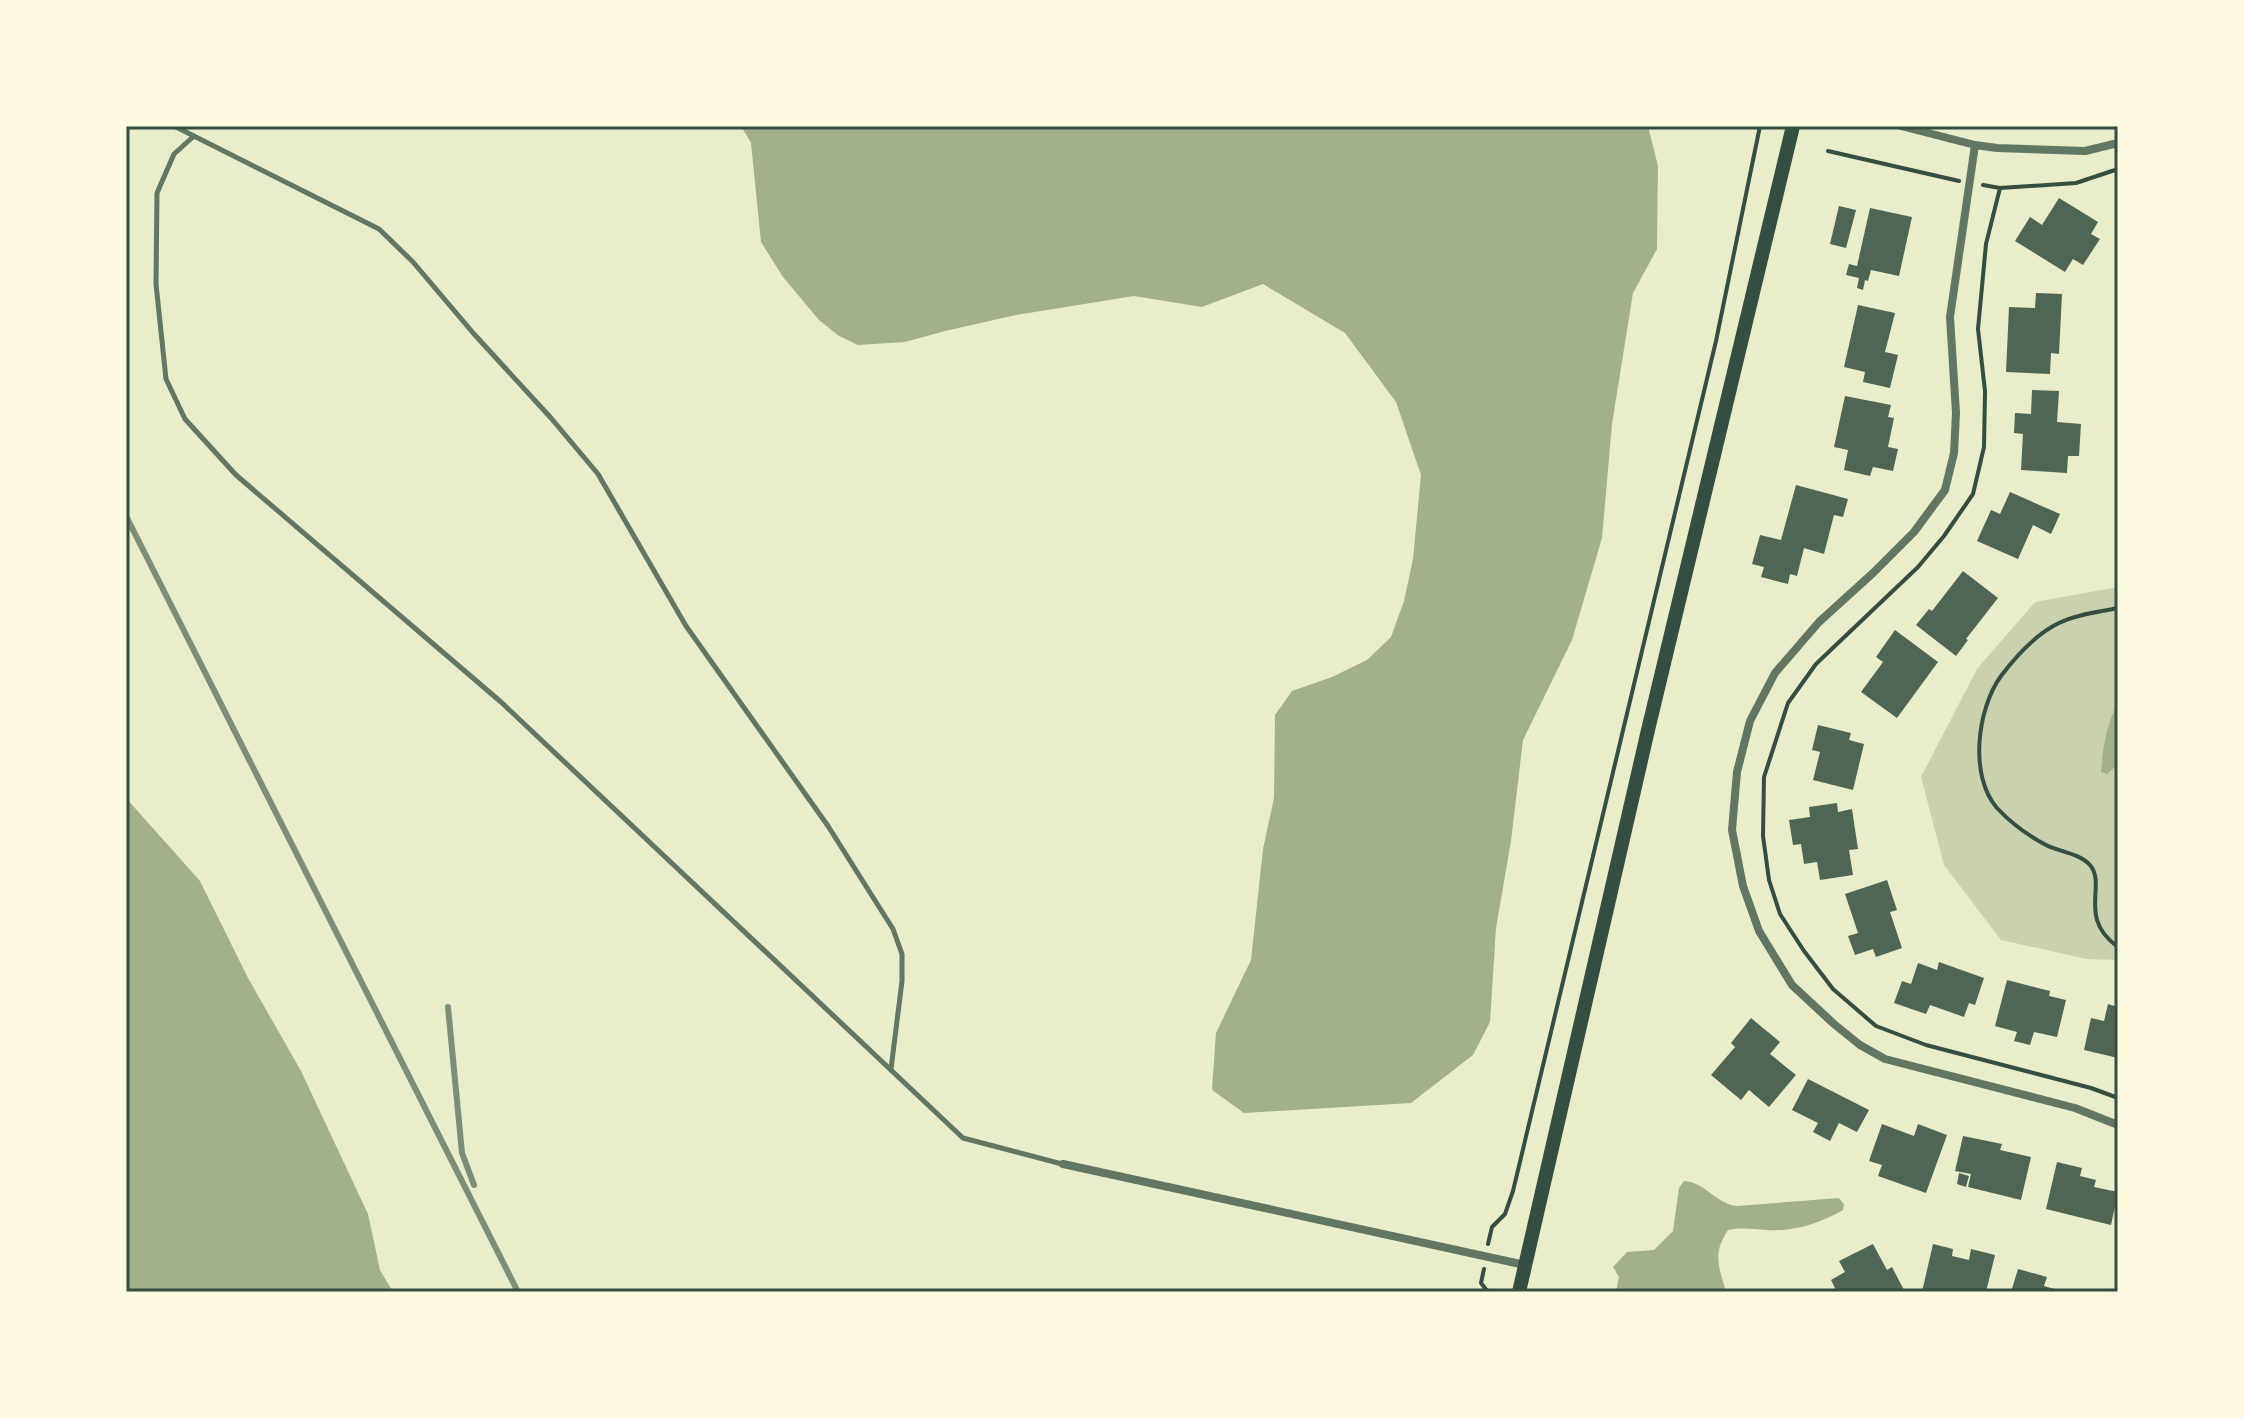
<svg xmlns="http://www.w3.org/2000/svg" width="2244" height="1418" viewBox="0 0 2244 1418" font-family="Poppins,sans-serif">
<rect width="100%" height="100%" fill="#e9edc9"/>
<!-- green -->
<path fill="#cad2ad" d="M2118 587V960L2087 959 2001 940 1944 865 1921 777 1977 669 2035 602Z"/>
<!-- water -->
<path fill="#a3b18a" d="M741 126H1648L1658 166 1657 249 1633 293 1612 424 1602 538 1572 640 1523 740 1511 841 1496 928 1490 1022 1473 1055 1411 1103 1244 1113 1212 1090 1216 1033 1251 960 1263 849 1274 798 1275 715 1292 691 1332 677 1367 660 1391 637 1404 601 1413 559 1421 475 1396 402 1345 333 1263 284 1202 307 1134 296 1016 315 945 331 905 342 858 345 839 336 819 320 783 277 761 242 751 143Z
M2118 703V764L2107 774 2101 772C2103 748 2106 724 2118 703Z
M126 798 200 881 248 978 301 1071 368 1214 380 1270 393 1292H126Z
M1684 1181C1705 1182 1716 1204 1737 1206L1839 1198 1844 1204 1843 1210C1821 1223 1793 1232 1767 1230 1753 1229 1743 1227 1728 1230 1712 1254 1719 1266 1726 1292H1616L1619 1277 1613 1267 1627 1252 1654 1250 1673 1231 1679 1188Z"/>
<!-- building -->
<path fill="#4f6655" d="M2059 198 2098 222 2091 234 2100 239 2083 265 2073 259 2065 272 2015 241 2030 217 2042 225Z
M1839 206 1856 210 1846 248 1830 244Z
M1870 208 1912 217 1899 276 1871 270 1868 281 1865 280 1863 290 1857 288 1859 278 1846 275 1849 264 1857 266Z
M2036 293 2062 294 2059 354 2051 353 2050 374 2006 372 2009 307 2035 308Z
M1858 305 1895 313 1885 352 1898 355 1890 388 1863 382 1865 372 1844 367Z
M2032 390 2059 391 2057 422 2081 424 2079 456H2068L2067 473 2021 470 2023 434 2014 433 2015 413 2031 414Z
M1845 396 1891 405 1888 417 1894 418 1888 447 1898 449 1893 471 1873 467 1870 476 1844 470 1848 450 1834 447Z
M1796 485 1848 499 1843 517 1834 515 1824 554 1804 548 1797 576 1790 574 1788 584 1761 577 1764 567 1752 564 1760 535 1781 540Z
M2010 492 2060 514 2051 534 2033 525 2018 559 1977 541 1991 510 2000 514Z
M1963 571 1998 598 1966 639 1968 640 1956 656 1916 625 1929 609 1932 611Z
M1895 630 1938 662 1897 718 1861 692 1883 662 1876 657Z
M1818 725 1851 733 1849 740 1864 744 1853 790 1813 780 1820 752 1812 750Z
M1837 803 1838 812 1852 809 1858 849 1849 850 1853 875 1820 880 1817 862 1804 864 1801 844 1793 845 1789 820 1810 817 1809 807Z
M1887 880 1897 910 1890 912 1902 948 1876 957 1873 949 1855 955 1848 936 1858 933 1845 894Z
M1939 962 1984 978 1975 1005 1969 1003 1964 1017 1930 1005 1926 1014 1894 1003 1902 981 1911 984 1918 963 1937 970Z
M2007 980 2050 991 2049 996 2066 1000 2057 1037 2034 1032 2030 1045 2014 1041 2017 1032 1995 1026Z
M2108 1004 2118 1007V1058L2084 1050 2091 1018 2104 1021Z
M1751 1018 1780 1042 1770 1054 1796 1075 1769 1107 1749 1090 1741 1100 1711 1075 1735 1047 1731 1043Z
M1808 1079 1869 1110 1857 1132 1839 1123 1830 1141 1813 1132 1818 1123 1792 1110Z
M1882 1124 1914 1136 1918 1124 1947 1135 1926 1193 1878 1176 1882 1165 1869 1161Z
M1963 1136 2002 1144 2000 1150 2031 1157 2021 1200 1968 1187 1971 1174 1955 1171Z
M2057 1162 2082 1168 2080 1176 2096 1180 2094 1187 2118 1192 2111 1225 2046 1209Z
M1959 1173 1969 1176 1966 1187 1957 1184Z
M1873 1244 1887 1270 1892 1267 1905 1292H1837L1831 1280 1845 1272 1839 1261Z
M1933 1244 1953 1249 1952 1256 1969 1260 1971 1249 1995 1255 1986 1292H1922Z
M2018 1269 2047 1277 2044 1286 2065 1292H2011Z"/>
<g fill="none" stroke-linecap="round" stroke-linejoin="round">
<!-- path -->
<path stroke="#344e41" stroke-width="4" d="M1828 151 1959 181
M1983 185 2000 188 2076 183 2118 169
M2000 188 1986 244 1978 329 1985 391 1984 447 1973 494 1944 536 1918 567 1816 664 1788 703 1764 777 1763 836 1769 880 1780 914 1804 951 1833 989 1876 1026 1926 1045 2091 1088 2118 1098
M2118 608C2099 612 2077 614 2059 623 2036 634 2016 656 2001 676 1977 709 1969 776 1997 808 2010 822 2029 836 2046 845 2059 852 2079 853 2090 865 2107 885 2077 918 2118 947
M1488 1244 1492 1227 1505 1214 1513 1191 1716 341 1760 126
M1484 1269 1481 1283 1488 1292"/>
<!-- service -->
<path stroke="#617663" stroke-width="5" d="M174 126 379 229 413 262 474 334 551 418 598 474 686 626 828 826 893 929 902 954V981L891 1069
M194 136 174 154 157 193 156 284 166 379 185 419 236 475 501 702 963 1138 1062 1164"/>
<!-- minor -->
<path stroke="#617663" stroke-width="8" d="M1901 126 1975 145 1997 148 2085 151 2118 143
M1975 145 1950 317 1956 413 1954 453 1945 490 1914 532 1873 573 1819 622 1775 673 1750 721 1737 772 1732 830 1743 886 1759 931 1792 985 1834 1024 1860 1045 1885 1059 2075 1108 2118 1125
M1063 1164 1525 1265"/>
<!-- secondary -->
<path stroke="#344e41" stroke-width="14" d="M1519 1292 1648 730 1793 126"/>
<!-- rail -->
<path stroke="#7c8e77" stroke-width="6" d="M126 516 518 1292
M448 1007 462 1153 474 1185"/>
</g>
<!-- border -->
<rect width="2244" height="1418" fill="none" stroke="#fefae0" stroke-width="256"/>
<rect x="128" y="128" width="1988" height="1162" fill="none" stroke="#344e41" stroke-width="3"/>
</svg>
